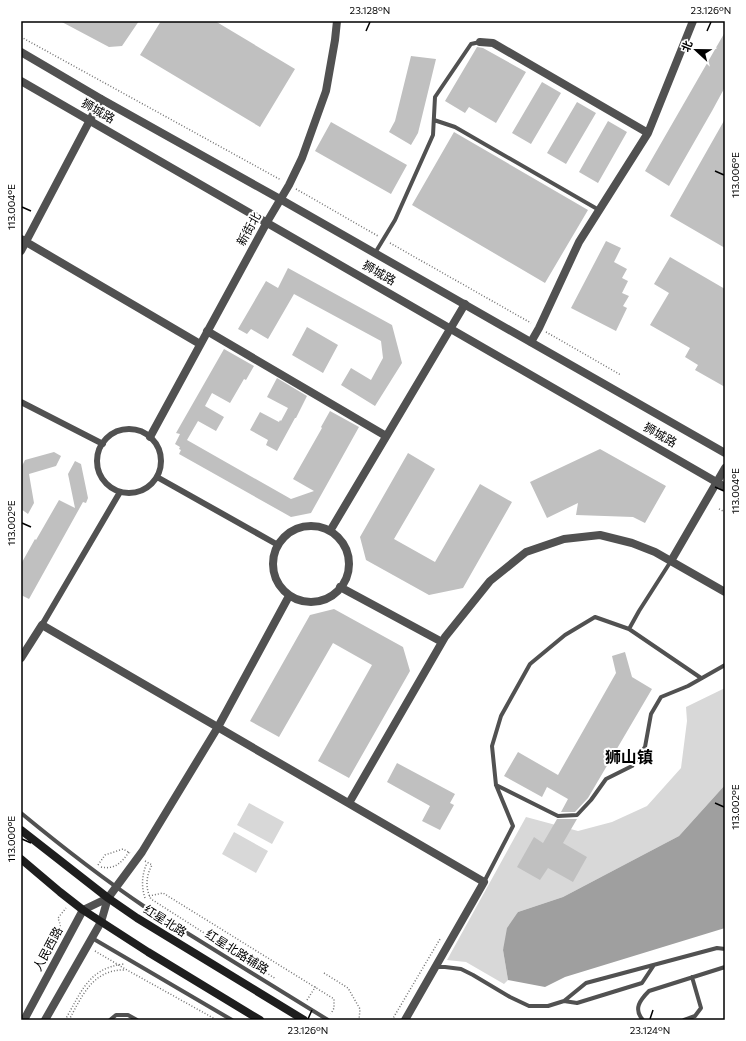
<svg xmlns="http://www.w3.org/2000/svg" width="746" height="1041" viewBox="0 0 746 1041" font-family="Commissioner,'Noto Sans SC',sans-serif">
<rect width="100%" height="100%" fill="#fff"/>
<!-- green -->
<path fill="#d8d8d8" d="M725 688V785L679 836 563 897 518 912 503 950 508 980 504 984 466 962 447 960 526 817 578 831 612 822 647 806 681 768 687 721 686 707Z
M249 803 284 822 272 844 237 825Z
M234 832 268 851 256 873 222 854Z"/>
<!-- water -->
<path fill="#9f9f9f" d="M725 785V928L565 977 545 987 508 980 503 950 507 928 518 912 563 897 679 836Z"/>
<!-- building -->
<path fill="#c0c0c0" d="M60 21H139L122 46 109 47Z
M161 21H215L295 69 260 127 140 55Z
M725 32V87L712 111 669 186 645 171Z
M477 47 483 48 526 72 496 123 469 107 465 113 445 101Z
M411 56 436 59 418 133 411 145 389 132 395 121Z
M542 82 561 93 531 144 512 133Z
M577 102 596 113 566 164 547 153Z
M725 119V248L670 216Z
M608 121 627 132 598 183 579 172Z
M331 122 407 165 391 194 315 151Z
M454 132 588 210 545 283 412 205Z
M606 241 621 248 614 262 627 269 622 278 628 281 622 293 629 296 623 306 627 308 616 331 571 308Z
M670 257 725 289V387L695 370 698 365 685 357 690 348 650 325 669 293 654 284Z
M288 268 392 325 402 363 375 406 341 385 351 368 371 380 383 358 381 341 294 294 268 339 251 329 247 334 238 329 266 281 278 288Z
M307 327 338 345 323 373 292 355Z
M224 349 254 366 246 380 244 379 230 403 212 393 205 406 224 417 216 431 198 421 187 440 291 499 314 491 293 479 322 428 321 427 330 411 359 427 311 513 291 517 179 454 181 450 179 449 180 447 175 444 180 434 176 433Z
M277 378 307 396 296 418H295L277 451 266 445 268 440 250 430 260 412 279 422 280 420 281 421 288 408 267 397Z
M600 449 666 486 645 523 633 517 576 515 578 503 547 518 530 482Z
M54 452 61 456 56 466 29 474 34 503 28 514 21 509V468L25 460Z
M408 453 435 469 394 539 435 562 480 484 512 502 463 588 429 595 366 560 360 537Z
M75 461 81 464 88 498 86 503 83 502 29 599 21 595V564L35 539 36 540 59 500 75 508 68 474Z
M334 609 403 647 410 671 349 778 318 761 372 665 333 643 279 737 250 721 310 615Z
M625 652 632 677 652 689 588 798 575 812H561L568 799 547 787 542 797 504 776 518 752 558 775 616 673 612 656Z
M397 763 455 794 450 803 454 805 440 830 422 821 430 806 387 782Z
M557 819H577L563 843 587 857 573 882 548 868 540 880 517 867 534 837 543 843Z"/>
<g fill="none" stroke-linecap="round" stroke-linejoin="round">
<!-- path -->
<path stroke="#737373" stroke-width="1.5" stroke-dasharray="1 2" stroke-linecap="butt" d="M21 37 281 180
M296 189 378 236
M390 243 531 323
M546 332 621 375
M719 509 725 512
M145 861 152 865C146 876 145 888 151 899L276 979
M98 865 105 855 123 849 130 853
M101 867C115 870 122 862 129 852
M149 896 163 893 334 999V1008L331 1014
M145 898C141 886 142 874 147 863
M63 931 61 930 60 924 58 918 66 908
M95 951 127 970 215 1019
M324 973 348 988 360 1009 359 1020
M307 1000 316 986
M65 1020C81 993 88 968 124 964
M69 1020C82 996 93 969 125 970
M392 1020 440 939"/>
<!-- service -->
<path stroke="#515151" stroke-width="4" d="M434 120 455 127 599 210
M375 253 395 220 433 135 435 97 471 44 480 42
M629 629 701 678
M496 785 558 816 577 815 591 800 606 779 632 766 645 747 651 714 661 697 688 686 725 665
M21 813C61 846 102 878 145 907L328 1020
M484 882 513 826 496 785 492 746 501 716 530 664 565 635 595 617 629 629 639 611 671 561
M92 938 232 1020
M435 967H445L461 969 473 975 510 997 529 1006H548L564 1001 586 983 717 948 725 949
M564 1001 577 1003 642 983 654 965
M110 1020 116 1015H128L137 1020
M643 1020C633 1009 640 1000 649 991L725 967
M684 1020 695 1016 701 1008 692 977"/>
<!-- pedestrian -->
<path stroke="#515151" stroke-width="6" d="M21 402 103 444
M97 461a32 32 0 1 1 64 0a32 32 0 1 1-64 0Z
M157 477 278 545
M42 625 120 492"/>
<!-- minor -->
<path stroke="#515151" stroke-width="8" d="M480 42 493 43 648 133
M21 239 200 344
M21 251 101 99
M207 331 386 436
M531 342 539 328 579 242 648 133 693 21
M150 437 267 222 289 185 302 158 326 91 335 40 337 21
M273 564a38 38 0 1 1 76 0a38 38 0 1 1-76 0Z
M330 531 465 304
M671 561 725 468
M340 587 442 642
M21 658 42 625 484 882 405 1020
M349 803 445 637 490 581 526 552 564 539 600 535 632 543 655 552 725 592
M108 898 142 852 218 727 289 596"/>
<!-- tertiary -->
<path stroke="#515151" stroke-width="8" d="M21 52 101 99 280 199 725 453
M21 81 725 487
M24 1020 83 910 108 898
M45 1020 101 922 108 898"/>
<!-- secondary -->
<path stroke="#1e1e1e" stroke-width="8" d="M21 830 108 898 137 918 304 1020
M21 859 60 892 83 910 148 952 260 1020"/>
</g>
<!-- ticks -->
<path fill="none" stroke="#000" stroke-width="1.5" d="M366 31 370 22M707 31 711 22M715 171 724 175M22 207 31 211M715 487 724 491M22 523 31 527M715 803 724 807M22 839 31 843M308 1019 312 1010M650 1019 653 1010"/>
<g text-anchor="middle" stroke-width="4" stroke-linejoin="round" paint-order="stroke">
<!-- street labels -->
<g font-size="12" fill="#000" stroke="#fff">
<text transform="translate(98 111) rotate(30)" y="4">狮城路</text>
<text transform="translate(249 229) rotate(-61)" y="4">新街北</text>
<text transform="translate(379 273) rotate(30)" y="4">狮城路</text>
<text transform="translate(660 435) rotate(30)" y="4">狮城路</text>
<text transform="translate(165 921) rotate(32)" y="4">红星北路</text>
<text transform="translate(48 949) rotate(-62)" y="4">人民西路</text>
<text transform="translate(237 952) rotate(32)" y="4">红星北路辅路</text>
</g>
<!-- district labels -->
<g font-size="16" font-weight="bold" fill="#000" stroke="#fff">
<text x="629" y="763">狮山镇</text>
</g>
</g>
<!-- border -->
<rect width="746" height="1041" fill="none" stroke="#ffffff" stroke-width="44"/>
<!-- north arrow -->
<g transform="translate(696 50) rotate(292)" stroke="#ffffff" stroke-width="3" paint-order="stroke">
<path d="M0-3L7 15L0 10L-7 15Z" fill="#000000"/>
<text y="-6" font-size="11" font-weight="bold" text-anchor="middle" fill="#000000">北</text>
</g>
<rect x="22" y="22" width="702" height="997" fill="none" stroke="#000" stroke-width="1.5"/>
<g font-size="10" text-anchor="middle" fill="#000">
<text x="370" y="14">23.128°N</text>
<text x="711" y="14">23.126°N</text>
<text transform="translate(735 175) rotate(-90)" y="4">113.006°E</text>
<text transform="translate(11 207) rotate(-90)" y="4">113.004°E</text>
<text transform="translate(735 491) rotate(-90)" y="4">113.004°E</text>
<text transform="translate(11 523) rotate(-90)" y="4">113.002°E</text>
<text transform="translate(735 807) rotate(-90)" y="4">113.002°E</text>
<text transform="translate(11 839) rotate(-90)" y="4">113.000°E</text>
<text x="308" y="1034">23.126°N</text>
<text x="650" y="1034">23.124°N</text>
</g>
</svg>
